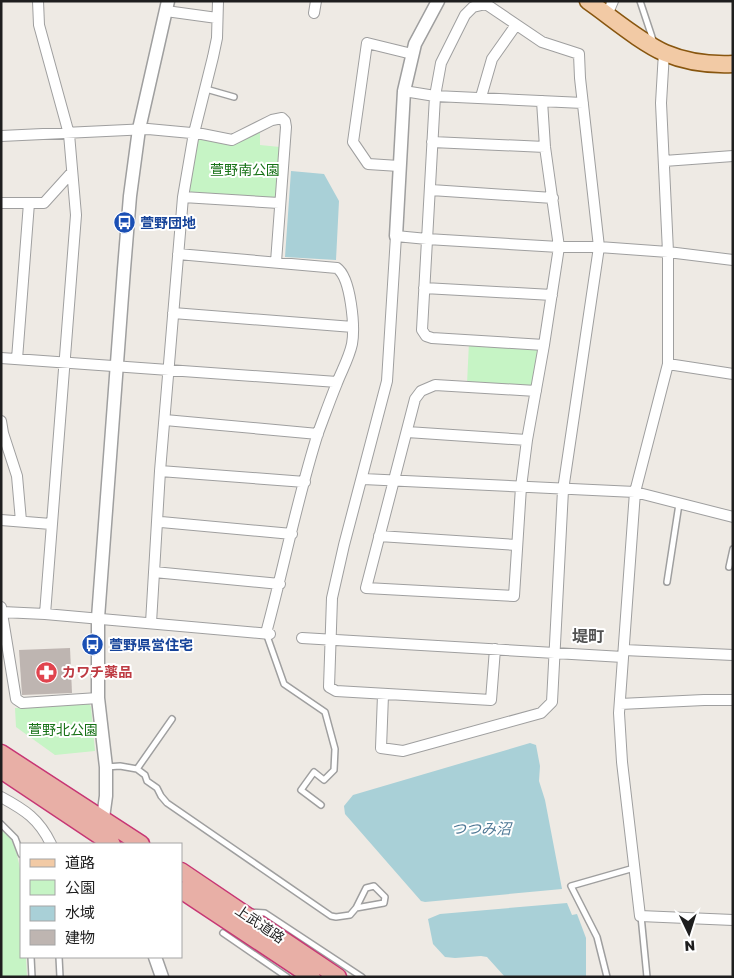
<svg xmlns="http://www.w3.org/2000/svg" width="734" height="978" viewBox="0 0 734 978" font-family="'Golos Text','Noto Sans JP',sans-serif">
<rect width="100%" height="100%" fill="#eeeae4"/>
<!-- park -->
<path fill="#c6f4c5" d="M260 130V145L280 147 277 194 273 200 193 194 187 188 196 140 200 137 231 145Z
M469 342 535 347 540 353 534 385 529 388 467 384Z
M89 703 91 707 95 751 55 755 16 727 15 708Z
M1 830C5 833 9 837 12 841 27 873 21 922 21 957H26L27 977H1Z"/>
<!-- water -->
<path fill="#a9d0d7" d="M291 171 324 174 339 201 336 260 285 257Z
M530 743 536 745 540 766 539 781 545 800 562 889 425 902 421 901 345 814 344 806 353 795Z
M567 903 572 915 577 914 586 938V977H505L487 957 481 956 455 958 445 957 433 944 428 919 440 914Z"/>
<!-- building -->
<path fill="#beb5b1" d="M70 648 72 693 22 695 19 650Z"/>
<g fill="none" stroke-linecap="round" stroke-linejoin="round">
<defs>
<path id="service" d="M640 1 654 43
M206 89 234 97
M729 567 733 549
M667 582 679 504
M266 633 284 684 325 712 335 749 334 770 324 780 314 772 301 790 321 805
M106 767 120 766 137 769 172 719
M137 769 145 775 147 781 157 788 161 796 167 803 331 916 336 917 350 915 356 908 384 903 385 897 374 886 366 888 356 908
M1 824 15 838 21 854
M250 912 265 913 362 977
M641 916 647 977
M223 933 287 977
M31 957 32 977
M59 957 60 977
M607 977 597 937 571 886 634 868"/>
<path id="minor" d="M38 1 39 25 69 134 76 215 45 614
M166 11 217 18
M314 13 316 1
M607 15 613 1
M664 52 661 103 668 252V364L635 492 619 713 622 762 640 916 733 920
M404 91 435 96 583 103
M481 97 492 59 516 25
M1 136 148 129 202 134 232 140 272 120 282 118 285 121 286 127 276 262
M432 142 545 147
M664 161 733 156
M399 166 368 164 353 142 367 43 412 54
M431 190 553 198
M183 197 279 203
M1 203H44L72 172
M178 254 337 268C351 278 355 327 352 344 349 358 342 370 337 383 330 400 324 417 318 433 297 499 284 567 266 633
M424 288 552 295
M173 313 353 327
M1 358 337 382
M17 359 29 203
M668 364 733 374
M536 391 435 385 421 391 415 399 366 588 514 596 521 487 527 440 544 345 559 247 545 147 542 101
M165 420 318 434
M1 421 3 433 17 476 21 521
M407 432 527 440
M160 471 305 482
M363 479 635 492 733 517
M1 520 51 524
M161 522 292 534
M379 536 517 545
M154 572 280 584
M1 607 16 699 22 703 98 698
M2 612 45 614 270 634
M151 623 160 471 183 197 194 133 213 57 217 38 218 1
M302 638 623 657
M495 649 491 700 336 691 329 687 332 598 344 545 387 381 396 236 427 239 559 247H599L668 252 733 260
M624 650 733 655
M383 695 381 748 403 751 541 713 552 702 563 490 599 247 580 78 579 54 542 42 486 4 473 7 465 15 441 63 435 96 422 330 426 336 432 338 544 345
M620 704 704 700H733
M1 797C25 810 39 819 51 844"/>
<path id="tertiary" d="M396 236 404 91 415 44 438 1
M102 825 106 796V767L98 698V618L124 269 130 196 139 129 168 1
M155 957 162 977"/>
<path id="primary" d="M588 1C611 17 640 42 665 53 686 62 710 65 733 64"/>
<path id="trunk" d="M1 753 141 844
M1 770 112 844
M181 871 338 977
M181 890 312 977"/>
</defs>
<!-- service casing -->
<use href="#service" stroke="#9f9f9f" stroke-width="8"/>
<!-- minor casing -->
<use href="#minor" stroke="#9f9f9f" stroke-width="12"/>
<!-- tertiary casing -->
<use href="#tertiary" stroke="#9f9f9f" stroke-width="15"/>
<!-- primary casing -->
<use href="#primary" stroke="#88560f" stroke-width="19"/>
<!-- trunk casing -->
<use href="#trunk" stroke="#c73674" stroke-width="19"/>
<!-- service -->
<use href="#service" stroke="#fff" stroke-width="5"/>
<!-- minor -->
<use href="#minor" stroke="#fff" stroke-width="10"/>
<!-- tertiary -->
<use href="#tertiary" stroke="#fff" stroke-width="12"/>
<!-- primary -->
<use href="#primary" stroke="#f2caa5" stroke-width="16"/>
<!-- trunk -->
<use href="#trunk" stroke="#e8afa6" stroke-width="16"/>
</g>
<!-- icons -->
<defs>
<symbol id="bus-disc" viewBox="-11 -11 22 22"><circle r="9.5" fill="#1a4fb4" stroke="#fff"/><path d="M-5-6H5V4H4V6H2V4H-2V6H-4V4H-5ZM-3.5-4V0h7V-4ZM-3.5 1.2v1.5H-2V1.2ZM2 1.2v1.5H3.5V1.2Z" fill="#fff"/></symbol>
<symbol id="pharmacy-disc" viewBox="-11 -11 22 22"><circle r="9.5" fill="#e0444e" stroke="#fff"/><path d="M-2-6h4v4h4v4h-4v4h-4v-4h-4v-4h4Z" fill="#fff"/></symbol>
</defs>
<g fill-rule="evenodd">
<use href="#bus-disc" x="112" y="210" width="25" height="25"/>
<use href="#bus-disc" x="80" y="632" width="25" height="25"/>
<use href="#pharmacy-disc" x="34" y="660" width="25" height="25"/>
</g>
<g text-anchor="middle" stroke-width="4" stroke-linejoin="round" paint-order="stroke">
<!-- park labels -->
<g font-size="14" fill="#167116" stroke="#fff">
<text x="245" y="175">萱野南公園</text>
<text x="63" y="735">萱野北公園</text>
</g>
<!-- transit labels -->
<g font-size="14" font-weight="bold" fill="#164399" stroke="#fff" text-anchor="start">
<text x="140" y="228">萱野団地</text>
<text x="109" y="650">萱野県営住宅</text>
</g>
<!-- health labels -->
<g font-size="14" font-weight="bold" fill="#be3a42" stroke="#fff" text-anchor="start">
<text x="62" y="677">カワチ薬品</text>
</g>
<!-- street labels -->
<g font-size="14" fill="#1e1e1e" stroke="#fff">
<text transform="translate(260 924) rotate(34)" y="5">上武道路</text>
</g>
<!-- water labels -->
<g font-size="15" font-style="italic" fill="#4d7794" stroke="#fff">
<text x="481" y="834">つつみ沼</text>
</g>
<!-- quarter labels -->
<g font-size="16" font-weight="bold" fill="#515151" stroke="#fff">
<text x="588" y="642">堤町</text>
</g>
</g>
<!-- border -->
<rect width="734" height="978" fill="none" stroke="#1e1e1e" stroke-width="5"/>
<!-- legend -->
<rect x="20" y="843" width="162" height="115" fill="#ffffff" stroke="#a5a5a5"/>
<rect x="30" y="859" width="25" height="8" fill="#f2caa5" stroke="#a5a5a5"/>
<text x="65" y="868" font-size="15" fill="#1e1e1e">道路</text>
<rect x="30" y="880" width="25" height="15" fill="#c6f4c5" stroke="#a5a5a5"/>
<text x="65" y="893" font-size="15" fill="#1e1e1e">公園</text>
<rect x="30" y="906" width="25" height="15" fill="#a9d0d7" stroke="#a5a5a5"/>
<text x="65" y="918" font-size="15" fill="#1e1e1e">水域</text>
<rect x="30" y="930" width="25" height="15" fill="#beb5b1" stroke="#a5a5a5"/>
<text x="65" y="943" font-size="15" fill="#1e1e1e">建物</text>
<!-- north arrow -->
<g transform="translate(689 933) rotate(176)" stroke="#ffffff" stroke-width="4" paint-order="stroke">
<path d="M0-4L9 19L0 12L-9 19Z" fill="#1e1e1e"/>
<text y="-8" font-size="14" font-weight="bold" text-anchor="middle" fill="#1e1e1e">N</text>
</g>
</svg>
